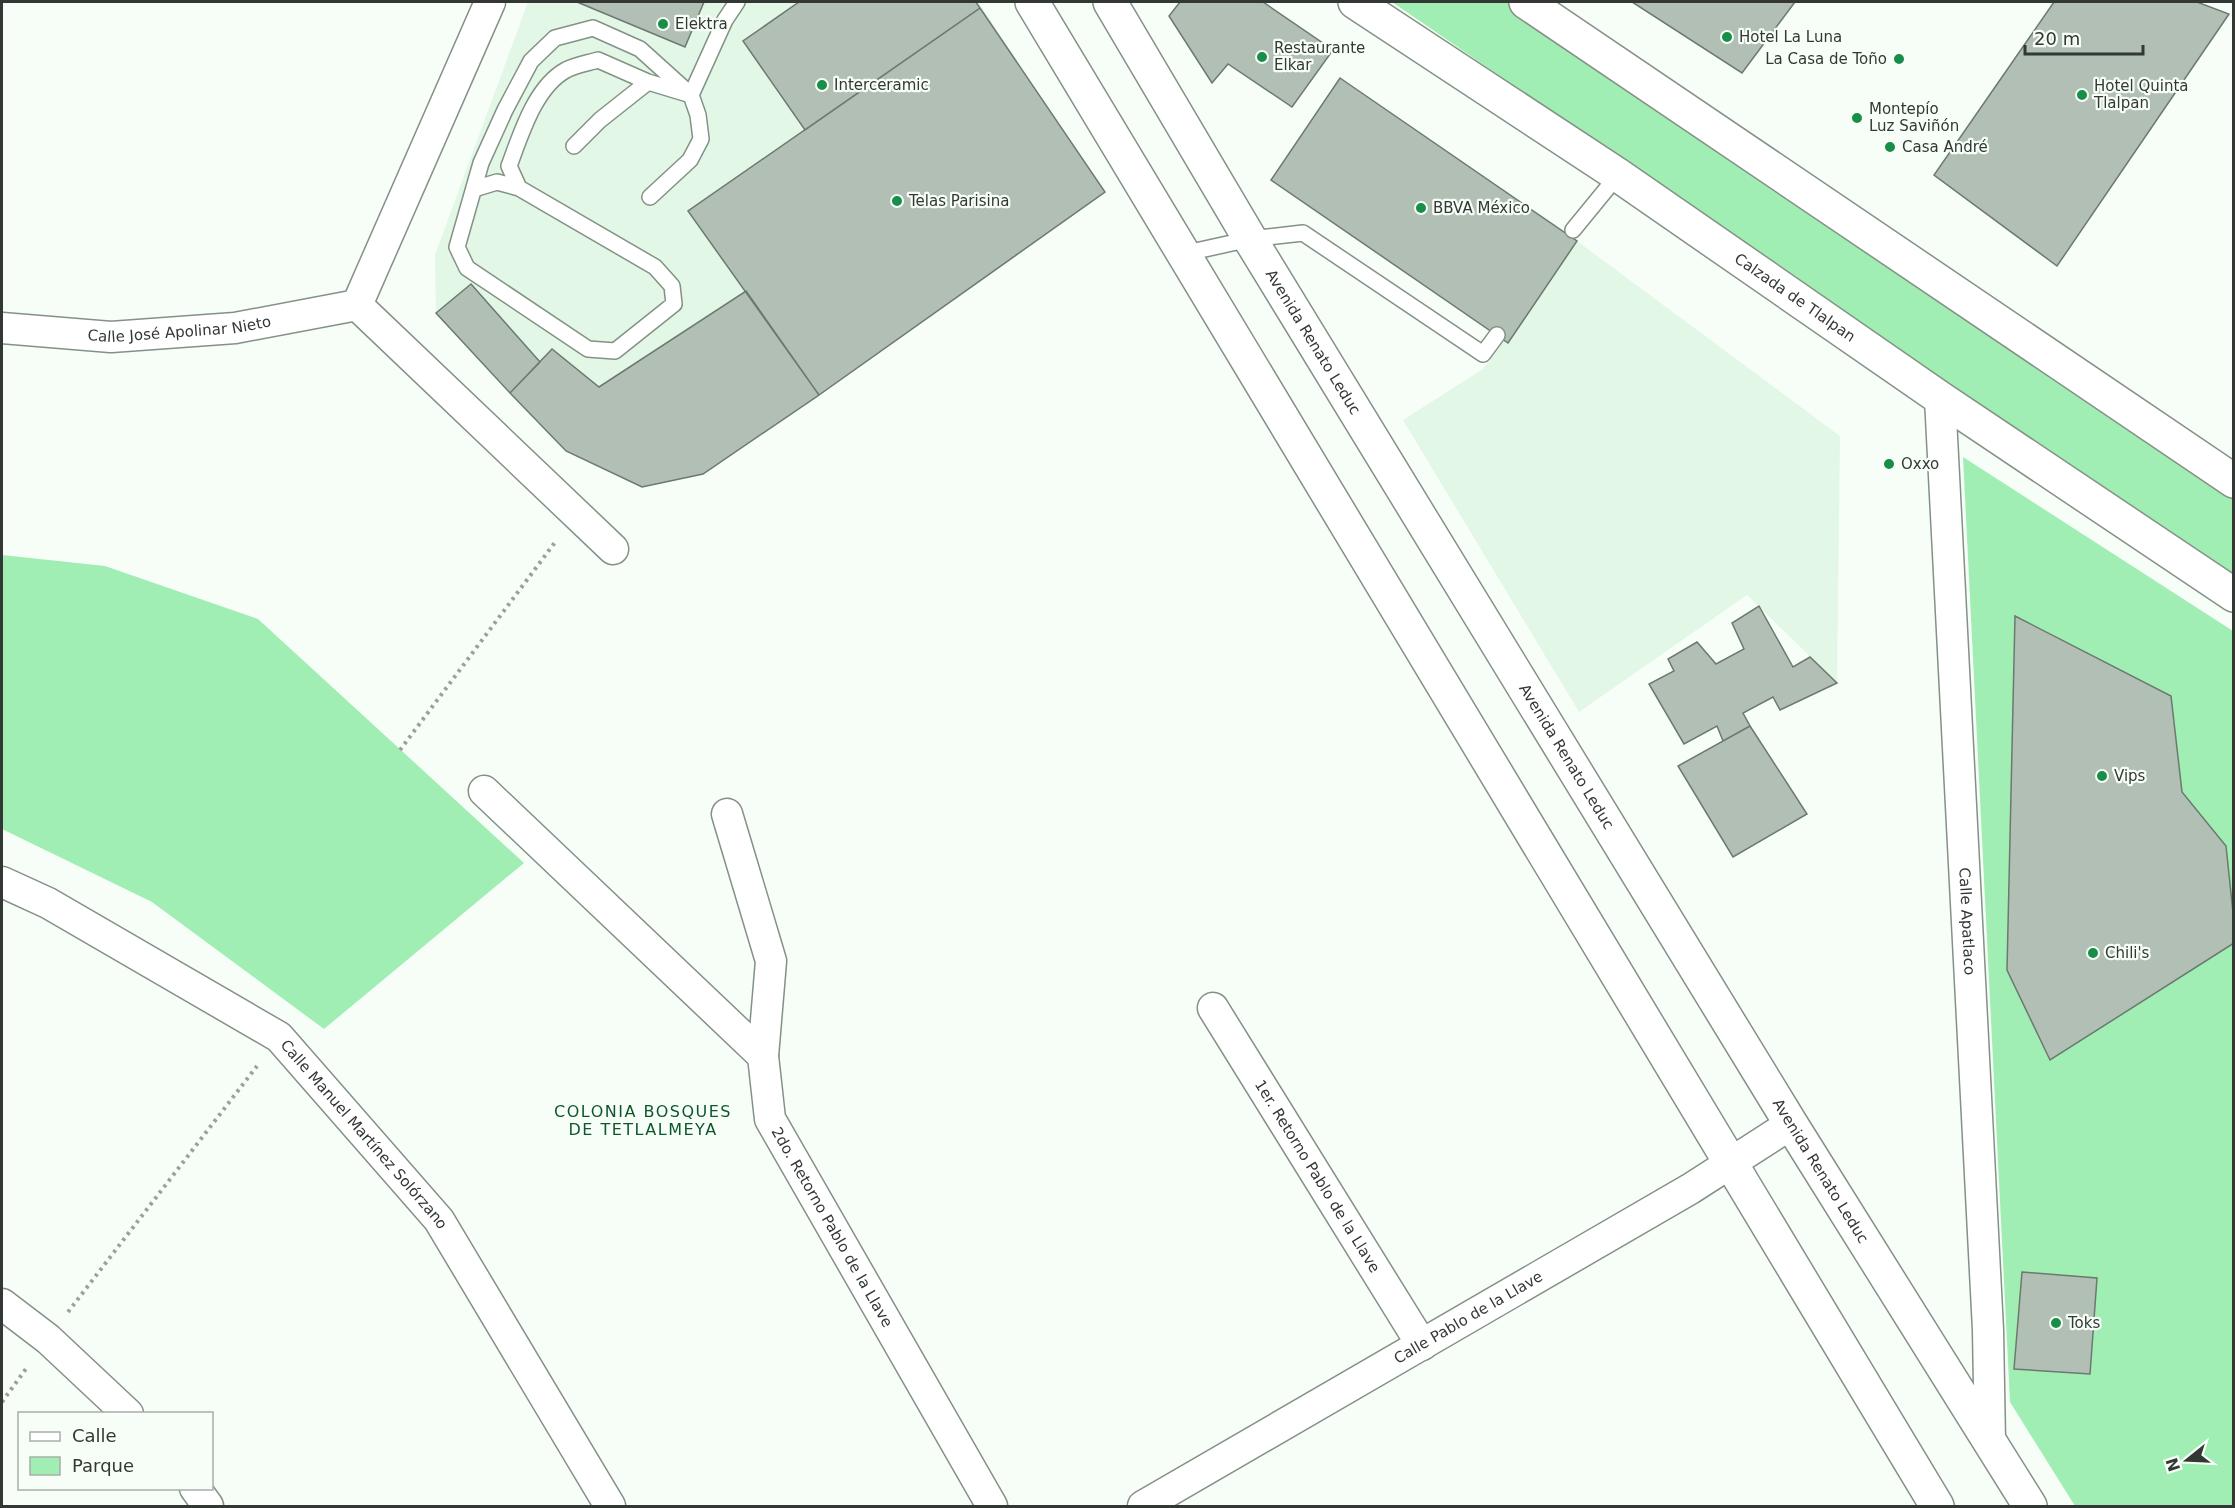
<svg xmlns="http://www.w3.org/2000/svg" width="2235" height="1508" viewBox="0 0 2235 1508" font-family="'DejaVu Sans',sans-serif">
<rect width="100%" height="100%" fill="#f6fef7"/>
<!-- built -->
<path fill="#e2f7e6" d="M528 2H978L1105 192 703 474 642 487 566 451 436 313 435 255Z
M1577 241 1840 436 1837 683 1747 595 1579 712 1403 420 1483 369Z"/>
<!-- green -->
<path fill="#a0eeb3" d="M1392 2H1517L2233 471V579Z
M1963 457 2233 631V1506H2075L2010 1402Z
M2 555 105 566 258 619 524 863 324 1029 152 902 2 829Z"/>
<!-- building -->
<path fill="#b1bfb4" stroke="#6c796f" stroke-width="1.5" d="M577 2H704L685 47Z
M799 2H976L980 8 805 130 743 41Z
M1180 2H1263L1333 50 1292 107 1228 64 1212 83 1169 16Z
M1632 2H1795L1742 73Z
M2054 2H2197L2229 14 2057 266 1934 175Z
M980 8 1105 192 819 395 688 211Z
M1340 78 1577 241 1508 343 1271 180Z
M471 284 540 362 510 393 436 313Z
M746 291 819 395 703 474 642 487 566 451 510 393 552 349 599 387Z
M1759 606 1793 667 1810 657 1837 683 1780 710 1773 697 1743 713 1750 726 1723 741 1717 726 1684 744 1649 684 1674 671 1668 659 1697 642 1716 664 1744 649 1732 623Z
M2015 616 2171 696 2182 792 2226 846 2234 922V943L2050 1060 2007 970Z
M1750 726 1807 814 1733 857 1678 766Z
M2022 1272 2097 1278 2090 1374 2014 1369Z"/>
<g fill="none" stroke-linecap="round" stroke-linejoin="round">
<defs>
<path id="service" d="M691 95 725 20 737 2
M574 146 600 120 648 82
M474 189 497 182 519 188
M650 197 690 160 701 139 698 115 691 95 640 49 593 28 555 38 531 61 505 110 481 163 457 247 467 268 588 349 615 351 674 304 672 286 655 267 519 188 509 166C521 134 535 87 566 70 576 65 588 63 598 60L648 82 691 95
M1573 230 1618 175
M1182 254 1250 239 1303 233 1483 354 1497 335"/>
<g id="minor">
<path d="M357 305 613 549"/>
<path id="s1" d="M2 328 111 337 235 328 357 305 490 2"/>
<path id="s2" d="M1940 398 1988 1330 1990 1443"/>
<path id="s3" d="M484 791 763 1056 770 1119 992 1506"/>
<path d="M727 814 771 961 763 1056"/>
<path id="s4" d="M2 882 48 903 279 1037 439 1220 610 1506"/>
<path id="s5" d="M1213 1008 1422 1345"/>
<path d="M2 1304 48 1339 128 1414"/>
<path d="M195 1488 208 1506"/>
<path id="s6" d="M1143 1506 1690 1189 1791 1124"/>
</g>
<g id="tertiary">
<path d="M1032 2C1331 505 1638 1003 1937 1506"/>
<path id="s7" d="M1110 2 1250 239 1791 1124 2030 1506"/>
</g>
<g id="secondary">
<path id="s8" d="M1355 2 1618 175 1940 398 2234 595"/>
<path d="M1526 2 2234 481"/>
</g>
</defs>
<!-- service casing -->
<use href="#service" stroke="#849186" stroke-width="18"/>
<!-- minor casing -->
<use href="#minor" stroke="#849186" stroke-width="33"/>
<!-- tertiary casing -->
<use href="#tertiary" stroke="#849186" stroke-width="36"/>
<!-- secondary casing -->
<use href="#secondary" stroke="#849186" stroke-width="36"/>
<!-- path -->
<path stroke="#9aa19b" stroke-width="4" stroke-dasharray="3 4.5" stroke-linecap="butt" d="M400 750 556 541
M68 1312 257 1066
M2 1402 28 1366"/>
<!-- service -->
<use href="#service" stroke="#fff" stroke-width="15"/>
<!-- minor -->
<use href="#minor" stroke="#fff" stroke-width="30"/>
<!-- tertiary -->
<use href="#tertiary" stroke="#fff" stroke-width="33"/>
<!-- secondary -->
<use href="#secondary" stroke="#fff" stroke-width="33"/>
</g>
<!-- markers -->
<g fill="#188e49" stroke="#f6fef7" stroke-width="2">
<circle cx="663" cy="24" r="6"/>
<circle cx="1727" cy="37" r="6"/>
<circle cx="1262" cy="57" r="6"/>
<circle cx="1899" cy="59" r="6"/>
<circle cx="822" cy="85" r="6"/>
<circle cx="2082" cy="95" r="6"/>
<circle cx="1857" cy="118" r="6"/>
<circle cx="1890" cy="147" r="6"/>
<circle cx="897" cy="201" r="6"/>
<circle cx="1421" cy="208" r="6"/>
<circle cx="1889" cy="464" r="6"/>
<circle cx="2102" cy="776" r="6"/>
<circle cx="2093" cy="953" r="6"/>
<circle cx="2056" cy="1323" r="6"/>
</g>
<g text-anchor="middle" stroke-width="4.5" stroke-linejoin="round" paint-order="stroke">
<!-- poi labels -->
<g font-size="15" fill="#333834" stroke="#f6fef7" text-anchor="start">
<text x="675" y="29">Elektra</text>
<text x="1739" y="42">Hotel La Luna</text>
<text x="1274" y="53">Restaurante<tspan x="1274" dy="17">Elkar</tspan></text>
<text x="1887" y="64" text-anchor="end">La Casa de Toño</text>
<text x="834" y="90">Interceramic</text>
<text x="2094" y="91">Hotel Quinta<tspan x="2094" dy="17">Tlalpan</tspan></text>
<text x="1869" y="114">Montepío<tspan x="1869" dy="17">Luz Saviñón</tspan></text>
<text x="1902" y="152">Casa André</text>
<text x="909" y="206">Telas Parisina</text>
<text x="1433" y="213">BBVA México</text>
<text x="1901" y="469">Oxxo</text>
<text x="2114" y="781">Vips</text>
<text x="2105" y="958">Chili's</text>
<text x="2068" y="1328">Toks</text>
</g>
<!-- street labels -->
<g font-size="15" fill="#333834" stroke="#f6fef7">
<text dy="5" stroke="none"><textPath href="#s8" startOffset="530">Calzada de Tlalpan</textPath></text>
<text dy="5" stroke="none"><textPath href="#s1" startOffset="178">Calle José Apolinar Nieto</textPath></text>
<text dy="5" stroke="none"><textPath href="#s7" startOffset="396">Avenida Renato Leduc</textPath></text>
<text dy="5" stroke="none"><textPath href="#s7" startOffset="882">Avenida Renato Leduc</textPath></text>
<text dy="5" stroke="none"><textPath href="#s2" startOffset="524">Calle Apatlaco</textPath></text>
<text dy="5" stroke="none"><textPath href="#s4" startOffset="447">Calle Manuel Martínez Solórzano</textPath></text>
<text dy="5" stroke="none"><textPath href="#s7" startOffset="1368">Avenida Renato Leduc</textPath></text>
<text dy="5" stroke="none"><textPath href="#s5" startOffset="198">1er. Retorno Pablo de la Llave</textPath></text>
<text dy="5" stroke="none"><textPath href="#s3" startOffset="573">2do. Retorno Pablo de la Llave</textPath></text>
<text dy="5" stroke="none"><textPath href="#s6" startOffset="376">Calle Pablo de la Llave</textPath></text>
</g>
<!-- neighbourhood labels -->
<g font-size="16" letter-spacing="1.5" fill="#0e572b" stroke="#f6fef7">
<text x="643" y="1117">COLONIA BOSQUES<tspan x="643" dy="18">DE TETLALMEYA</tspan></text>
</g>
</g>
<!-- border -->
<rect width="2235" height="1508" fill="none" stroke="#333834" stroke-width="6"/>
<!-- legend -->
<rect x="18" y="1412" width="195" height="78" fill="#f6fef7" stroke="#a8afa9" stroke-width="1.5"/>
<rect x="30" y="1432" width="30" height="9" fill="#ffffff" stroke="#a8afa9" stroke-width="1.5"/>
<text x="72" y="1442" font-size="18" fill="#333834">Calle</text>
<rect x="30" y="1457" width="30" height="18" fill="#a0eeb3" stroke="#a8afa9" stroke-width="1.5"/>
<text x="72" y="1472" font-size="18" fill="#333834">Parque</text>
<!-- north arrow -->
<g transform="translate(2187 1460) rotate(252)" stroke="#f6fef7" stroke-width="4.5" paint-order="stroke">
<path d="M0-4.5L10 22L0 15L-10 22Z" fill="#333834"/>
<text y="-9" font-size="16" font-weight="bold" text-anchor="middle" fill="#333834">N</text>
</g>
<!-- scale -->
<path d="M2025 45v9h118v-9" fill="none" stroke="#333834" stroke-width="3"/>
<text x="2034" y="45" font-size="18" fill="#333834" stroke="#f6fef7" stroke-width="4.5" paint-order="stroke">20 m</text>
</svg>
